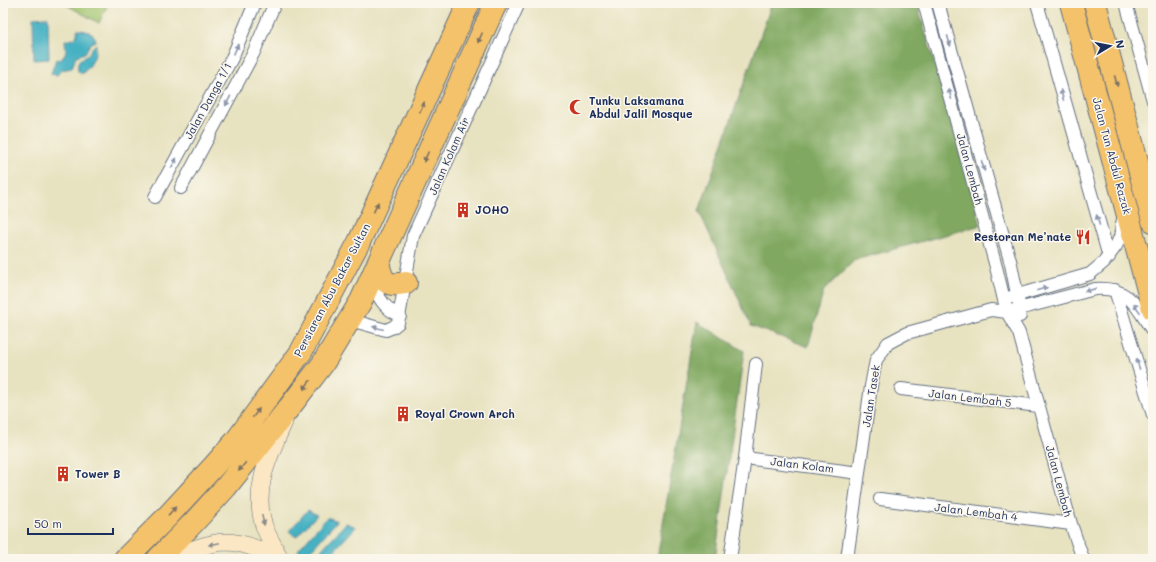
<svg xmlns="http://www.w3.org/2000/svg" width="1156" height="562" viewBox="0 0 1156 562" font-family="Mali,sans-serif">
<rect width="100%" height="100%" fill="#fbf7ec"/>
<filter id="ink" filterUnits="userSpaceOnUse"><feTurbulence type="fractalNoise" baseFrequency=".025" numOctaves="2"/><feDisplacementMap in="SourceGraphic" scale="8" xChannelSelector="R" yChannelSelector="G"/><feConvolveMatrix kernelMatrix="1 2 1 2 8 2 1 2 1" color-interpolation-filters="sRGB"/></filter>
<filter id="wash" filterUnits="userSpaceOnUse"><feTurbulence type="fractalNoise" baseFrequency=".012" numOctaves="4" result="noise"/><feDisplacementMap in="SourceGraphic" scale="16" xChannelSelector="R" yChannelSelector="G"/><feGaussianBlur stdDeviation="0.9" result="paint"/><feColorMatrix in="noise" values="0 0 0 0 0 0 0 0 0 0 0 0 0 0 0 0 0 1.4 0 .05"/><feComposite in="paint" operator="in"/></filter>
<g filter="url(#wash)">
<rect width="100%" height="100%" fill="#e7e2bf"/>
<!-- green -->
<path fill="#a0c26c" stroke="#5e7865" d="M63 3H102L107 6 99 23Z"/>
<!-- forest -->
<path fill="#80a860" stroke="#4e6c5f" d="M772 3H917L981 225 855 260 824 290 808 347 751 326 699 211Z
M697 322 744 351 715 559H657Z"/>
<!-- water -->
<path fill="#45b1c2" stroke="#307090" d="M48 17 49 59 34 60 33 18Z
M77 30H82L92 33 96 40 90 44 85 53 76 56 72 68 61 70 57 75 51 74 56 59 61 60 66 52 65 40C71 41 79 38 77 30Z
M96 44C96 57 92 65 82 74L78 71C77 56 80 62 89 54L91 49Z
M308 510 317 515 296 537 289 531Z
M327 517 337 521 304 558 298 550Z
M346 523 356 527 326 559H313Z"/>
</g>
<g filter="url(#ink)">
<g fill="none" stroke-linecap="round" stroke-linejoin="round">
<defs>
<path id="street" d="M924 3 996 267 1007 312 1019 333 1071 524 1083 559
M938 3 1011 264 1020 309V316
M1037 3 1109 257
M1126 3 1153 101
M181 188 253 54 275 3
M155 197 232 58 255 3
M370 280C378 296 383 308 400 316
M1115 290 1153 415
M1011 297 1090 274 1104 262 1116 246 1120 237 1123 219
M350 320 386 330 393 327 398 323 413 236 519 3
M901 389 1038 406
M745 458 859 473
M880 499 1071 524
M730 559 745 458 756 364
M847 559 871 386 876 360 888 343 907 333 991 310 1007 312 1095 289C1129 286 1137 307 1153 332"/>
<path id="secondary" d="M169 559C186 552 206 543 225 542 243 542 262 550 278 559
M280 559C275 548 268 537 264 526 252 489 269 456 284 422"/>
<path id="highway" d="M1071 3 1153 309
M1095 3 1153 221
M378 263C383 282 385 287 406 283
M125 559 165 519 213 467 236 441 301 352 359 242 469 3
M158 559 194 522 226 487 292 404 322 365 361 301 496 3"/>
</defs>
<!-- street casing -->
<use href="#street" stroke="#626e80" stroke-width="14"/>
<!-- secondary casing -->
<use href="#secondary" stroke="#626e80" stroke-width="18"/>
<!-- highway casing -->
<use href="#highway" stroke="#626e80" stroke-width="24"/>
<!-- street -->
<use href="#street" stroke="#fff" stroke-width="12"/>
<!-- secondary -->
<use href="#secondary" stroke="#fbe7c3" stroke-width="17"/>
<!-- highway -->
<use href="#highway" stroke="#f4c26a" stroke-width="22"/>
</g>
<!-- one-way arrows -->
<defs><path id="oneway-solid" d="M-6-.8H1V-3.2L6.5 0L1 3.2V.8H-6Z"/></defs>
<g fill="#7d7163">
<use href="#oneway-solid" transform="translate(480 38) rotate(114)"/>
<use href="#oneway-solid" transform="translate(1116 81) rotate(75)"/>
<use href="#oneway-solid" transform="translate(422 107) rotate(-65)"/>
<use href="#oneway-solid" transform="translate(426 157) rotate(114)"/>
<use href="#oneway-solid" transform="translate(376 207) rotate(-65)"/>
<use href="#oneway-solid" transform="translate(307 385) rotate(127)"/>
<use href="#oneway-solid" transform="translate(256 413) rotate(-53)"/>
<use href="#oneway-solid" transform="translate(242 467) rotate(129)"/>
<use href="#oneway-solid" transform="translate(172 511) rotate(-47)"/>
</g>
<g fill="#8d97ae">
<use href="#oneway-solid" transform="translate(949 41) rotate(74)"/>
<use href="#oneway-solid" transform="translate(236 49) rotate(-67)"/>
<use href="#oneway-solid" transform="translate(950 94) rotate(-106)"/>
<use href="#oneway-solid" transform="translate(1062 95) rotate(-106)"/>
<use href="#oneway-solid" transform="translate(228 101) rotate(118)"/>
<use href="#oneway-solid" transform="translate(174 163) rotate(-61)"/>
<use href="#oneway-solid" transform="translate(983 166) rotate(74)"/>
<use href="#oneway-solid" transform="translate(1098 220) rotate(-106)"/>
<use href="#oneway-solid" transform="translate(1042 289) rotate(-16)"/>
<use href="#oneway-solid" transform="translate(1090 290) rotate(167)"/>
<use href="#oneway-solid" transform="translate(1137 308) rotate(-126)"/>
<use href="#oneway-solid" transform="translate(378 328) rotate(-165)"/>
<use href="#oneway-solid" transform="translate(1138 364) rotate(-107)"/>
</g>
<g fill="#8b8b90">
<use href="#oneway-solid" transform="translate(263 520) rotate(76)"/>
<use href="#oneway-solid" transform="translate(214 544) rotate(168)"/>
</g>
</g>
<!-- icons -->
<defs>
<symbol id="mosque-bare" viewBox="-9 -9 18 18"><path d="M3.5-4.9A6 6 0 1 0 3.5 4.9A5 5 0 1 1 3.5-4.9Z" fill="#c8321e" stroke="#fbf7ec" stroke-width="2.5" paint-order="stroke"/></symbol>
<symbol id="building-bare" viewBox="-9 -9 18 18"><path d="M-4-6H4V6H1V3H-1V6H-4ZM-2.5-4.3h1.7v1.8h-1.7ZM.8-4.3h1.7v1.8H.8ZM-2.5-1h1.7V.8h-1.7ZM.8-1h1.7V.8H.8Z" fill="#c8321e" stroke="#fbf7ec" stroke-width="2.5" paint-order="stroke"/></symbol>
<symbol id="restaurant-bare" viewBox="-9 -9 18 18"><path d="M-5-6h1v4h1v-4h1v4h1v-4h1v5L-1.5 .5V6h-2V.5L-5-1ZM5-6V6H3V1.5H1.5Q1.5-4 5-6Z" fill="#c8321e" stroke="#fbf7ec" stroke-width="2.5" paint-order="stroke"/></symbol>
</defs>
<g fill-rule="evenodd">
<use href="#mosque-bare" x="566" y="96" width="22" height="22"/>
<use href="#building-bare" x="452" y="199" width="22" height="22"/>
<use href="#restaurant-bare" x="1072" y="226" width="22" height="22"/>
<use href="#building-bare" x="392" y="403" width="22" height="22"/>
<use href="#building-bare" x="52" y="463" width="22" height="22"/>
</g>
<g text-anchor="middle" stroke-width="3" stroke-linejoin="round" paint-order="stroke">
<!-- street labels -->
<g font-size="11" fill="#1b2f5e" stroke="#fbf7ec">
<text transform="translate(208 101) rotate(-61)" y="4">Jalan Danga 1/1</text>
<text transform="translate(449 156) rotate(-66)" y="4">Jalan Kolam Air</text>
<text transform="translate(1112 156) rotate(75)" y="4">Jalan Tun Abdul Razak</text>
<text transform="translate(970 169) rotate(75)" y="4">Jalan Lembah</text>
<text transform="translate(332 290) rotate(-62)" y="4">Persiaran Abu Bakar Sultan</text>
<text transform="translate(871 396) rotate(-81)" y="4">Jalan Tasek</text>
<text transform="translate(970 398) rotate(7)" y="4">Jalan Lembah 5</text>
<text transform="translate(802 465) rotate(7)" y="4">Jalan Kolam</text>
<text transform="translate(1059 481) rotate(75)" y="4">Jalan Lembah</text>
<text transform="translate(976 512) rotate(7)" y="4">Jalan Lembah 4</text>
</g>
<!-- poi labels -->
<g font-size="11" font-weight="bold" fill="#1b2f5e" stroke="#fbf7ec" text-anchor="start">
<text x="589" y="105">Tunku Laksamana<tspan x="589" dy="13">Abdul Jalil Mosque</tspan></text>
<text x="475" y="214">JOHO</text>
<text x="1071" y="241" text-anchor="end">Restoran Me’nate</text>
<text x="415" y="418">Royal Crown Arch</text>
<text x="75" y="478">Tower B</text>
</g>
</g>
<!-- margin -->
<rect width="1156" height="562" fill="none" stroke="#fbf7ec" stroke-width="16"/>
<!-- north arrow -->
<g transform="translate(1110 46) rotate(80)" stroke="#fbf7ec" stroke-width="3" paint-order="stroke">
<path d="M0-3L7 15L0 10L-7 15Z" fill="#1b2f5e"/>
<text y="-6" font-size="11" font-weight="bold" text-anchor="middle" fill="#1b2f5e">N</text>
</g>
<!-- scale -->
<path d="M28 528v6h85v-6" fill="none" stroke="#1b2f5e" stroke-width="2"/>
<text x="34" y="528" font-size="12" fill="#1b2f5e" stroke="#fbf7ec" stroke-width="3" paint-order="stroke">50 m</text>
</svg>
